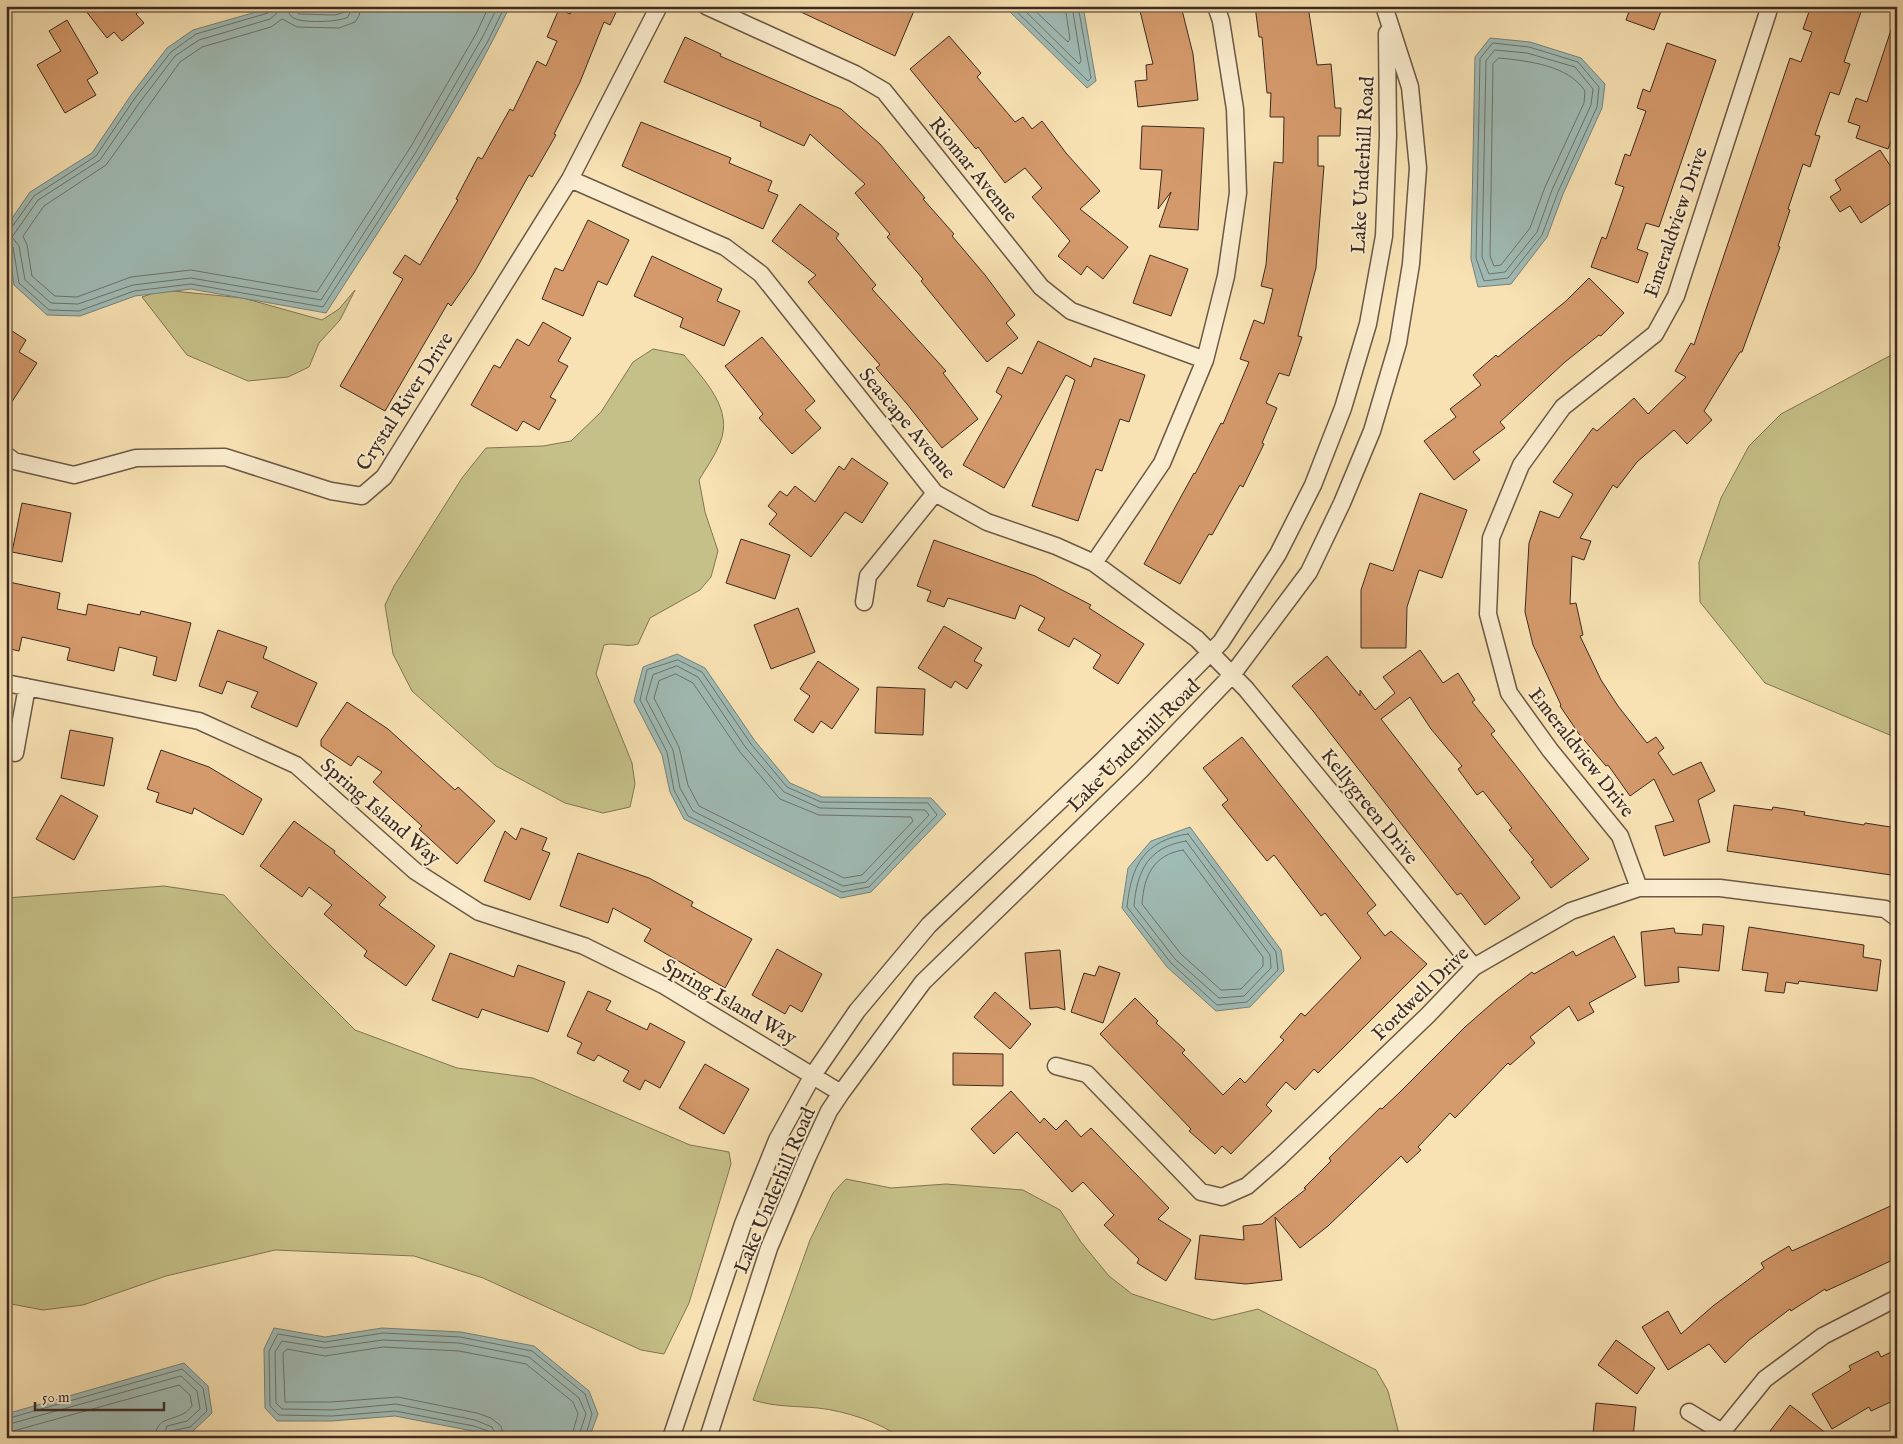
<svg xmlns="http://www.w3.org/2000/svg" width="1903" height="1444" viewBox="0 0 1903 1444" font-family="'IM FELL English',serif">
<rect width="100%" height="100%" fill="#f8e2b3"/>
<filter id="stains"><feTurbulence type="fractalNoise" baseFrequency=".004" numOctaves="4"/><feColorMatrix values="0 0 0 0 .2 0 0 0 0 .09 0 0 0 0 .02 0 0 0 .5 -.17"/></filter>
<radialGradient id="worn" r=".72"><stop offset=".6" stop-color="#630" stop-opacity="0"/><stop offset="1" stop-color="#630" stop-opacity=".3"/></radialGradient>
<!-- green -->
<path fill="#c5c087" stroke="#817554" d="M163 290 243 298 322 320 339 309 355 290 340 320 319 343 309 367 288 377 248 381 187 355 142 297Z
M653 349 684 355C704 380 734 409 720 443 715 456 706 468 699 480L705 512 718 551 711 577 700 590 650 618 638 644C626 648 616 642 604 645L596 674 632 763 635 784 630 807 603 813 565 803 496 766 412 691 393 654 385 605 394 586 462 478 486 448 543 446 571 441 601 412 633 362Z
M1897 352V738L1765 683 1700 602 1699 562 1721 498 1749 446 1781 414Z
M164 886 224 895 271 946 355 1030 457 1068 533 1078 690 1145 729 1152 731 1164 689 1303 664 1354 641 1350 483 1278 414 1256 275 1250 166 1276 83 1305 43 1310 6 1303V898Z
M846 1179 891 1188 946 1184 1023 1190 1060 1210 1081 1242 1109 1276 1132 1294 1213 1320 1258 1309 1376 1370 1388 1391 1400 1438H901C880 1422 845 1411 818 1408 796 1406 775 1407 753 1400L810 1240 833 1193Z"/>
<!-- water -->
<path fill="#a0bcb6" stroke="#78827b" d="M351 6H510C458 114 390 213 326 313L191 289 135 296 80 316 47 315 14 285 6 227 30 192 92 153 131 95 167 48 193 30 270 8 335 10Z
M1004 6H1083L1096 81 1087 88Z
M1490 38 1530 42 1581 58 1605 84 1602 108 1563 194 1547 237 1511 284 1478 287 1471 259 1475 57Z
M677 654 705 668 755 741 790 783 822 797 931 798 946 814 871 892 841 898 684 819 670 792 662 755 634 701 643 667Z
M1190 827 1281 950 1284 971 1250 1007 1216 1011 1167 967 1122 908 1128 868 1151 841Z
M274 1328 325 1337 382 1328 461 1332 534 1346 589 1391 598 1414 589 1438H491L473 1431 395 1416 332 1421H277L265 1408 264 1349Z
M184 1363 208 1386 212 1413 192 1432 163 1438H6V1414Z"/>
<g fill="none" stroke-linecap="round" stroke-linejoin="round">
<!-- shore -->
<path stroke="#6e736c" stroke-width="1" d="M278 6 276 14 270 19 199 40 175 56 140 102 100 160 38 200 12 237 19 246 25 280 51 303 78 304 133 285 191 278 321 300 416 152 482 38 498 6
M288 6C288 11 289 14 292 17 300 24 340 22 348 17L353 6
M294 6 295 11 299 14 335 15 345 12 347 6
M361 6 359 16 355 22 339 28 297 27 282 19 271 27 202 47 180 62 106 165 44 206 23 236 27 245 32 276 55 296 77 297 131 277 191 270 317 292 410 148 476 34 489 6
M1011 6 1088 81 1091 78 1078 6
M1020 6 1079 64 1081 61 1072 6
M1030 6 1068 42 1070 39 1065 6
M1493 43 1529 47 1578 62 1599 87 1597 107 1558 192 1542 235 1508 278 1484 281 1476 258 1480 59Z
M1495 50 1527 53 1575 67 1593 89 1591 105 1552 190 1537 232 1505 272 1489 274 1482 257 1486 61Z
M1499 58C1528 61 1568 65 1585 91L1584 103 1545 187 1530 228 1501 265 1494 266 1490 256 1493 64Z
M6 229 12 227 34 196 96 156 135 98 171 52 196 34 268 13 272 6
M6 243 13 247 19 283 49 310 79 311 134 291 191 284 323 307 421 155 488 41 505 6
M678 660 702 672 751 744 787 787 821 802 928 803 937 815 869 887 842 892 688 816 674 790 667 752 640 700 647 670Z
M677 666 698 677 746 748 784 792 820 808 925 810 929 815 866 882 843 886 693 811 680 788 673 750 646 699 653 675Z
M676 674 693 683 740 752 780 799 819 815 911 817 913 821 862 875 844 878 699 806 688 785 679 747 654 698 659 681Z
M1188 834 1276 952 1278 970 1247 1002 1217 1005 1171 963 1127 907C1131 866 1144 840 1188 834Z
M1186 841 1270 955 1271 968 1244 996 1219 998 1175 959 1134 906C1137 871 1148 847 1186 841Z
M1183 850 1263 957V966L1241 989 1221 990 1181 954 1142 904C1144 876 1153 855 1183 850Z
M6 1419 182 1369 203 1388 207 1411 190 1427 171 1431 169 1438
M6 1425 181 1376 197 1391 200 1409 187 1421 167 1426 163 1438
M6 1433 179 1385 190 1395 192 1406C189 1409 186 1413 183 1414 169 1421 156 1418 155 1438
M490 1438 488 1431 474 1426 395 1411 332 1416 279 1415 270 1406 269 1351 278 1334 325 1342 383 1333 460 1337 532 1351 585 1394 592 1414 585 1438
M497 1438 492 1427 475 1420 396 1404 332 1410 282 1409 276 1403 275 1352 282 1341 325 1348 383 1340 459 1343 529 1357 579 1398 586 1414 578 1438
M504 1438 501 1426 491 1418 477 1413 398 1397 331 1402H285L283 1353 287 1349 325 1356 383 1347 459 1351 526 1364 573 1402 578 1414 571 1438"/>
</g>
<!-- building -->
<path fill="#d59a6c" stroke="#3d2a22" d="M82 6H146L136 14 144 23 122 41 114 32 107 38Z
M573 6H619L610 25 604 22 580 82 554 134 556 135 532 177 529 175 474 273 451 306 448 303 385 411 340 386 403 279 393 273 405 255 420 265 458 200 456 199 478 157 482 159 510 109 513 111 537 61 546 66 557 41 547 37 559 9 570 14Z
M788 6H916L895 56Z
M1159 6H1181L1193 54 1198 100 1138 107 1135 81 1147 80 1146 65 1153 64 1140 11Z
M1255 6H1308L1317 65 1331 64 1335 108H1341L1340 136H1318V166H1324L1316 268 1298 336 1302 337 1289 376 1279 373 1266 403 1277 408 1262 443 1264 444 1243 487 1240 485 1212 535 1209 534 1180 584 1144 564 1194 473 1195 474 1221 423 1223 424 1249 362 1240 359 1254 320 1264 324 1273 289 1261 286 1266 265 1274 162 1283 163 1284 117H1270L1271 93H1267L1262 37H1259Z
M1631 6H1663L1654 30 1626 20Z
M1811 6H1863L1844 62 1850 64 1839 95 1830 92 1815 135 1820 136 1810 167 1803 164 1788 209 1790 210 1778 246 1780 247 1742 352H1740L1704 411 1712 420 1687 444 1674 430 1637 462 1617 488 1613 485 1580 538 1591 541 1584 560 1572 556 1570 604 1576 603 1583 635 1580 636 1601 680 1618 706 1647 743 1656 737 1664 748 1658 753 1673 775 1701 762 1715 791 1698 800 1710 842 1664 856 1655 826 1674 821 1654 779 1630 796 1608 765 1606 766 1579 734 1560 706 1561 705 1533 645 1525 612 1529 543 1540 511 1559 518 1573 494 1553 482 1593 428 1597 431 1634 398 1648 414 1686 377 1675 371 1691 343 1694 345 1790 58 1801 62 1812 32 1803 29Z
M67 20 98 73 87 80 96 95 65 113 37 65 61 51 49 31Z
M1894 21H1897V125L1888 149 1856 138 1860 126 1848 122 1856 98 1867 102Z
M949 36 981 73 977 77 1015 122 1023 117 1032 129 1042 121 1066 153 1100 191 1080 209 1128 247 1103 279 1087 266 1081 275 1058 256 1070 241 1032 197 1042 188 1025 168 1005 183 978 147 976 149 910 69Z
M685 37 721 54 720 56 841 109 880 144 925 198 923 199 954 234 952 236 985 275 1015 315 1006 323 1018 338 987 362 921 281 923 279 887 237 890 234 855 193 865 184 810 134 804 146 760 126 761 122 664 82Z
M1667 43 1716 60 1659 227 1646 223 1637 249 1648 253 1638 283 1591 267 1602 237 1606 239 1624 187 1615 184 1625 154 1630 156 1646 111 1637 108 1643 89 1650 92Z
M641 122 731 158 729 163 772 181 768 191 778 195 763 229 622 166Z
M1142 126 1204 128 1198 230 1159 227 1171 192 1158 209 1162 170 1140 169Z
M1880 150 1897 176V199L1861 223 1850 206 1840 212 1830 197 1841 190 1835 180Z
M800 204 839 234 836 238 876 285 872 289 946 371 943 373 978 419 942 448 907 404 876 368 880 365 808 282 816 275 772 241Z
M588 220 629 240 607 285 598 281 583 316 542 299 555 268 563 271Z
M1150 255 1188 269 1171 316 1133 303Z
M652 256 722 289 717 301 740 311 724 346 680 327 683 318 634 296Z
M1589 278 1624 313 1601 336 1599 335 1565 362 1500 422 1505 428 1473 452 1480 460 1454 480 1424 441 1456 417 1450 409 1481 385 1473 375 1496 355 1498 357 1566 301Z
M543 322 571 338 558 361 568 366 550 397 556 400 539 430 523 421 517 431 471 405 494 365 500 368 517 339 529 346Z
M6 327 26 340 19 352 37 363 6 411Z
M762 337 815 401 805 410 821 428 792 454 759 418 763 414 725 366Z
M1038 341 1091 367 1094 358 1145 375 1129 422 1120 419 1102 471 1096 469 1078 521 1032 506 1075 380 1066 375 1004 488 963 465 1002 396 996 392 1008 367 1022 374Z
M852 458 888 483 862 523 845 512 811 557 769 524 777 514 768 506 780 491 787 496 795 486 815 502 839 466 844 470Z
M1420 493 1467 510 1442 578 1419 570 1407 607 1406 648H1361V590L1370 563 1393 571Z
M22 503 71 513 62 562 12 552Z
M741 539 790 555 775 599 726 583Z
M934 540 1035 576 1091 605 1089 608 1144 644 1118 684 1093 668 1101 655 1074 638 1069 647 1038 630 1045 618 1020 605 1015 619 948 598 944 607 927 601 931 591 917 586Z
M9 582 60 593 57 609 86 615 88 604 140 615 141 611 191 623 176 681 153 675 157 657 119 647 114 671 67 660 70 648 22 637 19 651 6 648V595Z
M798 608 815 652 771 669 754 625Z
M944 626 982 648 974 661 982 665 967 689 955 681 951 688 918 668Z
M218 630 267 647 263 658 317 683 297 727 251 707 258 692 227 681 222 694 199 686Z
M1420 650 1443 683 1458 673 1475 700 1472 702 1495 731 1491 734 1589 859 1551 888 1531 862 1534 860 1509 830 1512 828 1483 791 1477 795 1458 769 1462 766 1431 729 1410 697 1381 719 1520 898 1485 925 1461 893 1457 895 1313 711 1292 686 1327 656 1360 696V690L1375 710 1395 693 1383 677Z
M818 661 859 689 832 729 821 721 813 733 794 720 810 696 800 689Z
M877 687 925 689 923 735 875 733Z
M347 702 388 729 455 790 458 787 495 821 457 864 419 829 422 826 373 782 382 772 358 756 351 766 321 746V740Z
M70 730 113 738 104 786 61 778Z
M1242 737 1376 905 1367 913 1385 936 1391 931 1427 964 1318 1073 1314 1069 1295 1090 1286 1082 1266 1105 1272 1111 1231 1154 1222 1146 1215 1154 1189 1131 1191 1129 1100 1034 1135 998 1158 1021 1156 1023 1185 1050 1182 1053 1223 1095 1240 1078 1245 1083 1284 1040 1280 1037 1301 1013 1305 1016 1361 958 1325 913 1321 916 1274 855 1267 861 1222 805 1228 800 1203 768Z
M161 750 209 767 262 799 243 835 194 808 192 814 156 802 159 793 147 789Z
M61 795 98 816 74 860 36 839Z
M1734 805 1772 810 1773 807 1805 812 1804 815 1864 825 1865 823 1897 828 1891 875 1727 851Z
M294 821 335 851 334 853 386 897 379 905 435 946 406 986 364 956 367 951 324 914 332 905 309 887 302 897 260 866Z
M521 828 547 838 542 850 550 853 530 900 484 881 505 831 516 840Z
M578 853 649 878 693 902 691 906 752 939 725 988 644 941 651 929 613 908 608 923 560 906Z
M1703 924 1724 926 1719 971 1678 967 1679 982 1645 986 1641 932 1674 928 1675 933 1702 935Z
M1749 927 1864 945 1863 957 1881 960 1877 991 1799 981 1798 984 1786 982 1784 993 1765 991 1768 973 1742 970Z
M1614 936 1636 977 1589 1003 1594 1012 1578 1021 1569 1006 1530 1037 1535 1043 1510 1065 1508 1063 1455 1118 1450 1113 1418 1147 1421 1150 1407 1163 1401 1156 1328 1226 1300 1248 1275 1217 1282 1280 1246 1284 1195 1279 1200 1235 1244 1240 1243 1226 1262 1224 1306 1189 1304 1188 1331 1161 1329 1158 1380 1108 1382 1109 1400 1092 1465 1027 1497 999 1532 972 1534 974 1573 951 1576 956Z
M777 949 822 974 802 1012 790 1005 785 1014 752 995Z
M1060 950 1065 1010 1057 1007 1030 1009 1025 953Z
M450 953 514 977 518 965 565 982 548 1032 482 1009 478 1018 432 1000Z
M1099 966 1120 973 1103 1023 1071 1012 1084 973 1095 976Z
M588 991 611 1001 606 1010 647 1030 650 1023 685 1042 660 1088 645 1080 640 1090 623 1081 629 1071 598 1055 594 1061 577 1053 582 1043 567 1036Z
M995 992 1031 1024 1010 1049 974 1017Z
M953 1053 1003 1054V1086L953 1085Z
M705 1064 749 1089 724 1134 679 1108Z
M1011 1091 1040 1123 1044 1118 1056 1130 1066 1120 1081 1137 1091 1128 1169 1208 1158 1219 1191 1240 1166 1281 1137 1263 1139 1259 1104 1225 1114 1215 1083 1182 1072 1192 1017 1132 994 1154 971 1129Z
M1897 1203V1258L1826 1291 1825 1289 1791 1311 1790 1309 1749 1340 1725 1363 1709 1344 1668 1370 1642 1327 1668 1311 1681 1334 1713 1306 1764 1268 1761 1263 1789 1246 1792 1251Z
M1616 1340 1655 1368 1637 1394 1598 1365Z
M1897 1349V1399L1871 1411 1869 1407 1832 1429 1812 1394 1851 1370 1849 1366 1878 1351 1881 1357Z
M1596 1403 1636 1407 1633 1438 1593 1434Z
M1790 1405 1832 1438H1779L1770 1431Z"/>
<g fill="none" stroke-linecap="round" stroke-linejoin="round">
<defs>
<path id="minor" d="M706 6 855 74 884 91 1041 287 1071 311 1205 360
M570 179 725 247 761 274 935 493 987 522 1056 546 1094 563 1197 639 1246 689 1474 967
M6 455 14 461 74 475 136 458 225 457 331 491 362 496 384 477 570 179 659 6
M1094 563 1162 463 1205 360 1226 276 1238 193 1235 109 1221 21 1216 6
M864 602 868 576 935 493
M6 683 199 721 296 765 415 871 479 912 584 946 663 985 841 1093
M15 753 27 687
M1639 888 1620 836 1550 750 1509 693 1488 614 1491 538 1521 465 1563 407 1655 334 1676 296 1770 6
M1056 1066 1087 1074 1201 1192 1222 1197 1247 1186 1280 1157 1427 1016 1474 967 1571 911 1639 888H1720L1885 909 1897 918
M1689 1412 1722 1432
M671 1438 743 1224 777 1140 813 1075 857 1011 929 925 1103 760 1221 642 1278 554 1313 485 1343 408 1368 324 1384 236 1388 136 1387 33
M708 1438 769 1248 808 1156 829 1111 841 1093 923 982 1141 770 1232 675 1309 572 1342 503 1372 431 1398 343 1411 264 1418 168 1410 87 1384 6
M1720 1438 1722 1432 1765 1379 1823 1336 1897 1298"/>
</defs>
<!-- minor casing -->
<use href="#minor" stroke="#6c5846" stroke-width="19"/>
<!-- minor -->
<use href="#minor" stroke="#faecce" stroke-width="16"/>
</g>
<g text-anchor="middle" stroke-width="4" stroke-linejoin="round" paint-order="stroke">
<!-- street labels -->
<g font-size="20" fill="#3d2a22" stroke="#faecce">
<text transform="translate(1362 165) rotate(-87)" y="7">Lake Underhill Road</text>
<text transform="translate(974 169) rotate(51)" y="7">Riomar Avenue</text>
<text transform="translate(1675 222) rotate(-71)" y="7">Emeraldview Drive</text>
<text transform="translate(404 401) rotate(-57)" y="7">Crystal River Drive</text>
<text transform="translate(908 423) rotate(50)" y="7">Seascape Avenue</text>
<text transform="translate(1133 745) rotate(-45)" y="7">Lake Underhill Road</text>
<text transform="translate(1582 752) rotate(52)" y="7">Emeraldview Drive</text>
<text transform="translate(1370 806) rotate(51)" y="7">Kellygreen Drive</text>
<text transform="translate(381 811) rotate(41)" y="7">Spring Island Way</text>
<text transform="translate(1420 993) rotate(-44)" y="7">Fordwell Drive</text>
<text transform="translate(730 1001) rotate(30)" y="7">Spring Island Way</text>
<text transform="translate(774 1190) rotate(-67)" y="7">Lake Underhill Road</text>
</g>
</g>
<!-- margin -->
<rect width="1903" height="1444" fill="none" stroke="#f8e2b3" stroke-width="25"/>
<rect x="8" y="8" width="1888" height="1429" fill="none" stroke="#3d2a22" stroke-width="2.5"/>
<rect x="12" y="12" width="1878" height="1419" fill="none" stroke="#3d2a22"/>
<!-- scale -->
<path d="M35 1402v8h129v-8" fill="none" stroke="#3d2a22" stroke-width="2.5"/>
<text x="42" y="1402" font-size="15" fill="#3d2a22" stroke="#faecce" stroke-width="4" paint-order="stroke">50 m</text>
<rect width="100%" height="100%" filter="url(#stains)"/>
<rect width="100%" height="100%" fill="url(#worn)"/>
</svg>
